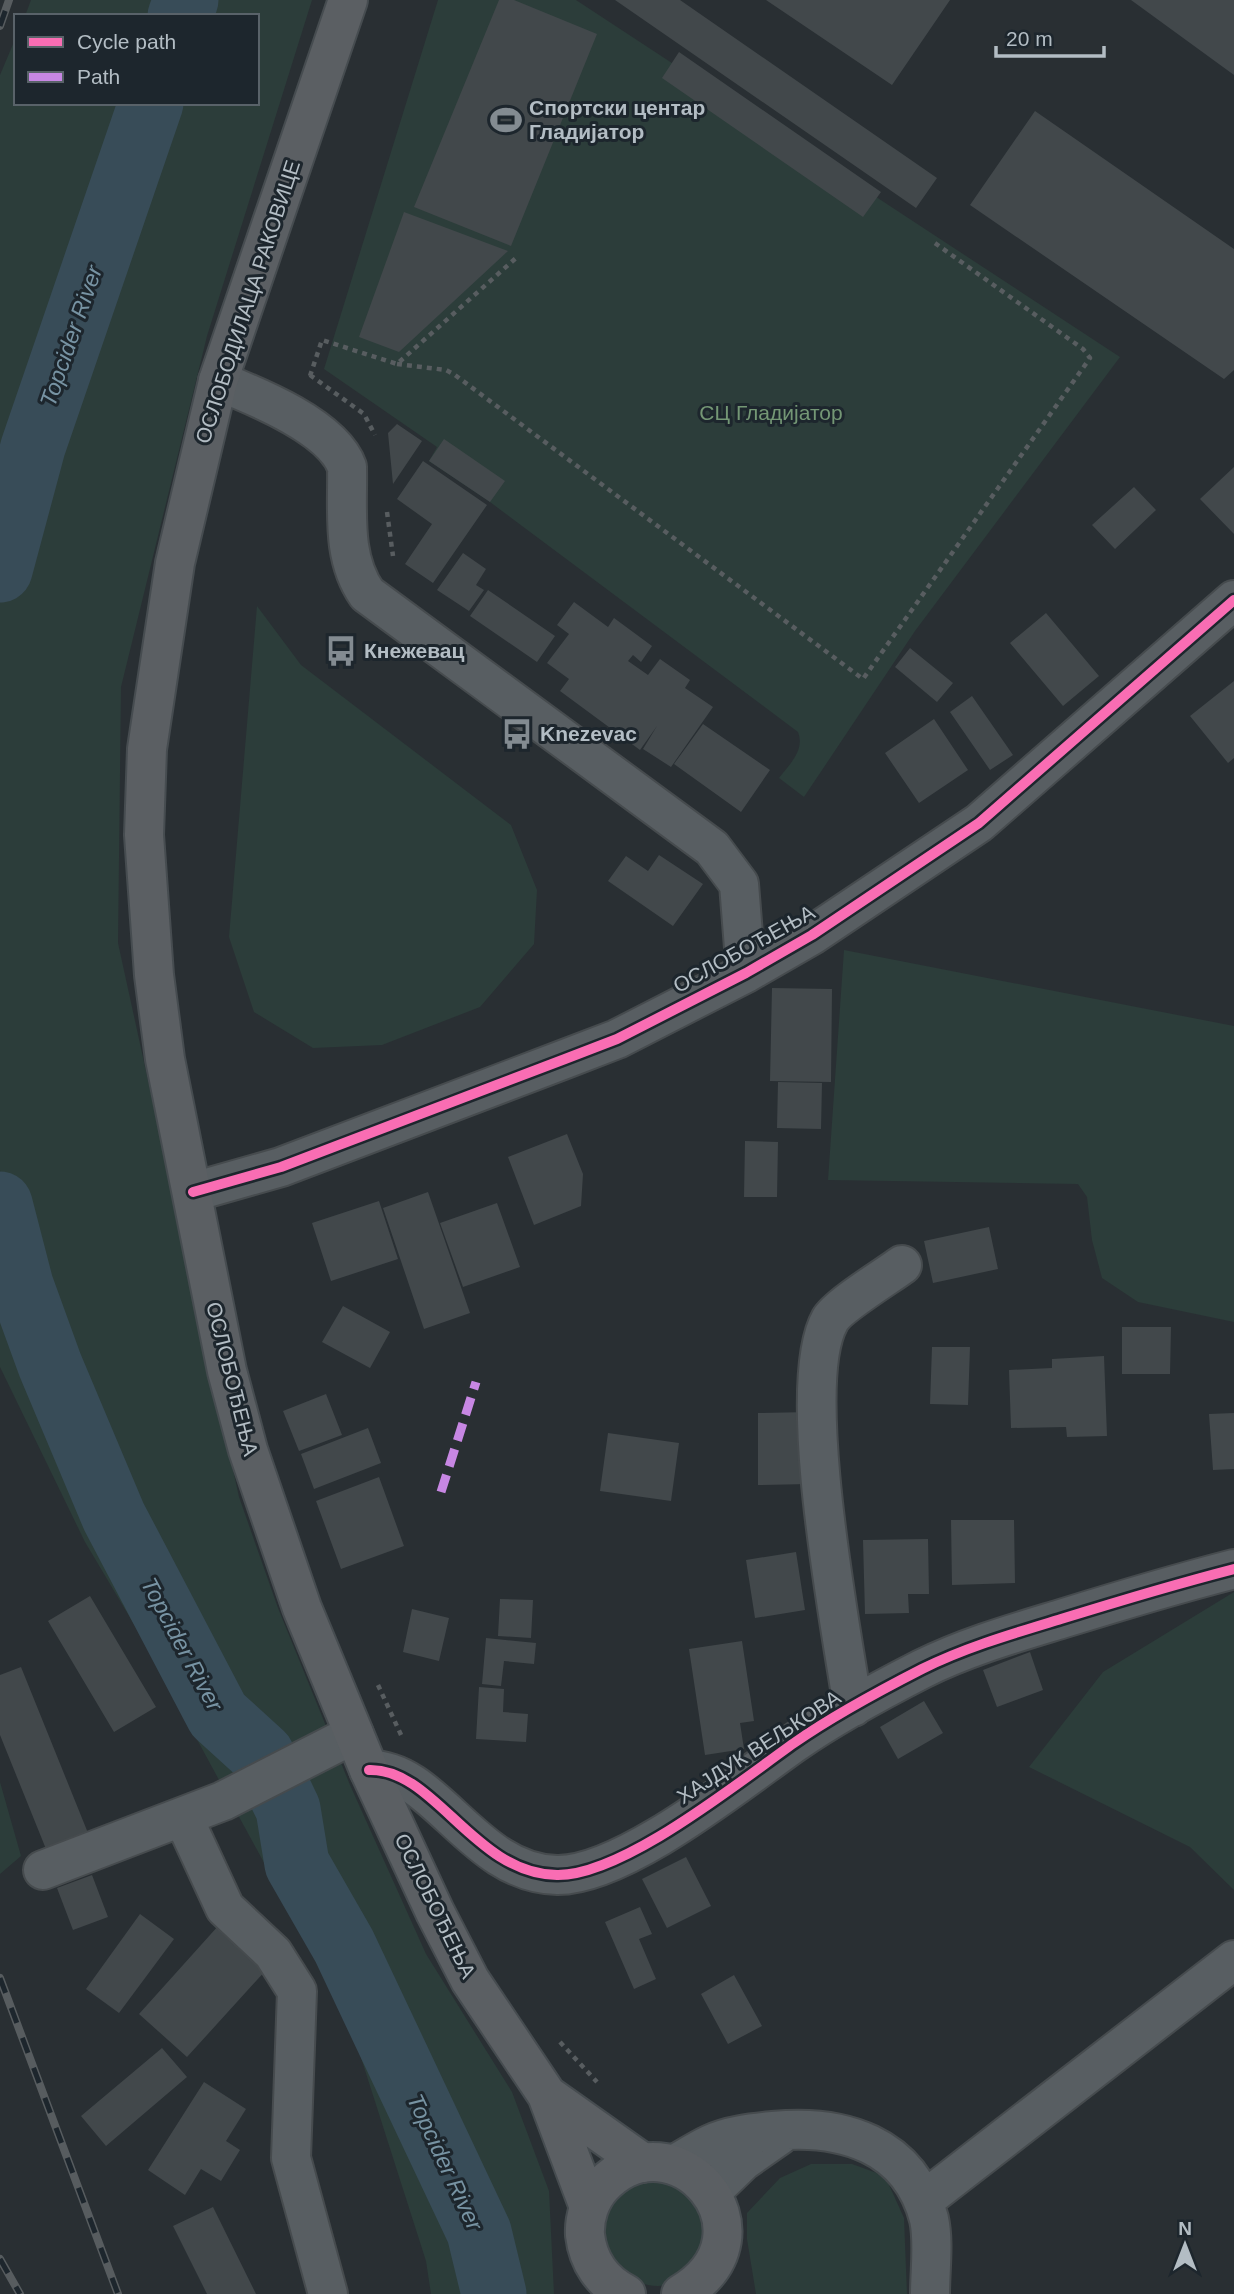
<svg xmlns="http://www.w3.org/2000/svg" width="1234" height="2294" viewBox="0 0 1234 2294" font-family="Arial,sans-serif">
<rect width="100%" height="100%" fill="#292f33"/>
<!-- green -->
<path fill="#2c3d3a" d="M31 0H154L149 16H25Z
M186 0H312L207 336 121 687 118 943 239 1497 278 1608 350 1785 426 1954 512 2092 549 2191 554 2294H431L426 2261 348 2017 138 1631 85 1542 0 1367V1261L60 1435 147 1614 161 1589 50 1365 0 1170V584L5 548 151 103H257V16H180Z
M438 0H576L1120 357 915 631 804 797 779 778C790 764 805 750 798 732L490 502 429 461 437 447 324 369Z
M16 37V103H119L33 360 0 470V75Z
M257 606 301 665 511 825 537 890 534 944 480 1007 382 1045 313 1048 254 1012 229 937Z
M844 950 1234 1026V1322L1138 1302 1102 1278 1092 1240 1087 1197 1078 1184 828 1180Z
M1234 1592V1890L1190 1847 1029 1767 1103 1672Z
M0 1782 21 1856 0 1874Z
M811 2164H852L885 2176 904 2218 907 2294H756L747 2239V2213L780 2178Z
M643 2178 682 2185 706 2216 703 2256C694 2264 683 2278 673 2283 645 2294 623 2273 604 2256 599 2205 599 2205 643 2178Z"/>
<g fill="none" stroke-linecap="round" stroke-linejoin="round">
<!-- river -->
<path stroke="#384c58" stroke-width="65" d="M180 16 186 0
M0 570 33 447 151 103
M0 1204 21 1285 50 1365 114 1517 218 1715 262 1755 288 1809 297 1864 344 1946 479 2232 494 2294"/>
</g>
<!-- building -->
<path fill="#42484b" d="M499 0H514L597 34 511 246 414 207Z
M615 0H680L937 178 916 208Z
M766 0H950L892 85Z
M1131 0H1234V75Z
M679 52 881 192 863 217 662 78Z
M1035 111 1234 249V370L1224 379 970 205Z
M404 212 508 251 399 352 359 337Z
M397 424 422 441 393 484 388 433Z
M444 439 505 481 490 502 429 461Z
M423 461 487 505 433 583 405 564 432 524 397 499Z
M1234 467V534L1200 499Z
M1134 487 1156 510 1115 549 1092 525Z
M463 553 486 569 476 585 484 590 469 611 437 590Z
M488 590 555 636 537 662 470 616Z
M574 602 608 627 614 618 652 646 641 662 633 655 628 661 648 675 660 659 690 680 685 688 713 707 671 767 643 749 657 726 640 750 560 691 569 679 547 663 569 634 557 625Z
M1046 613 1099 676 1063 706 1010 643Z
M910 648 953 683 937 702 895 667Z
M1234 681V758L1228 763 1190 716Z
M972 696 1013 755 990 770 950 712Z
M934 719 968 770 919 803 885 753Z
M703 724 770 770 741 812 674 764Z
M659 855 703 884 673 926 608 881 626 856 648 871Z
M772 988 832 989 831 1082 770 1081Z
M778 1082 822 1083 821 1129 777 1128Z
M567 1134 583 1174 581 1206 534 1225 508 1157Z
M745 1141 778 1142 777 1197H744Z
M428 1192 470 1313 424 1329 383 1208Z
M379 1201 398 1259 331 1281 312 1223Z
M497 1203 520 1267 463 1287 440 1223Z
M989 1227 998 1269 933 1283 924 1241Z
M343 1306 390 1332 370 1368 322 1342Z
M1122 1327H1171L1170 1374H1122Z
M932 1347H970L968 1405 930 1404Z
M1104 1356 1107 1436 1067 1437 1066 1427 1011 1428 1009 1370 1052 1368V1359Z
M326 1394 342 1435 299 1451 283 1411Z
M809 1412V1484L758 1485V1413Z
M1234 1413V1469L1213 1470 1209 1414Z
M368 1428 381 1463 314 1489 301 1454Z
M608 1433 679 1443 671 1501 600 1491Z
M379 1477 404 1546 341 1569 316 1501Z
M951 1520H1014L1015 1583 952 1585Z
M928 1539 929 1594H908L909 1613 865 1614 863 1540Z
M796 1552 805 1610 755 1618 746 1560Z
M90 1596 156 1707 114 1732 48 1621Z
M500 1599 533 1600 531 1638 498 1636Z
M412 1609 449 1618 439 1661 403 1652Z
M486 1638 536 1643 534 1664 504 1661 501 1686 482 1684Z
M742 1641 754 1721 740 1723 744 1749 705 1755 689 1649Z
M1030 1652 1043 1690 997 1707 983 1670Z
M21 1667 88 1833 46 1849 0 1735V1675Z
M479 1687 504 1689 503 1712 528 1714 526 1742 476 1739Z
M924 1701 943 1733 898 1759 880 1727Z
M686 1857 711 1906 667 1928 642 1879Z
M92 1875 108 1917 73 1930 57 1888Z
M640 1907 652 1934 639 1939 656 1979 634 1989 605 1922Z
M140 1914 174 1939 119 2013 86 1989Z
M219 1925 267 1969 187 2057 139 2014Z
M734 1975 762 2026 728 2044 701 1994Z
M162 2048 187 2077 106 2146 81 2116Z
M204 2082 246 2109 226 2141 240 2150 221 2181 201 2169 185 2195 148 2170Z
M213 2207 256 2294H207L173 2226Z"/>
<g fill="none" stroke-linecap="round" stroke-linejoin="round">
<defs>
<path id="minor" d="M218 381C256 396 333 427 347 467 348 510 341 557 367 594L712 848 739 884 746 973
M193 1192 281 1167 565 1059 617 1039 746 973 812 935 979 823 1234 600
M853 1707C841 1628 794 1384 830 1320 838 1306 887 1276 902 1265
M369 1770C435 1768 474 1874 557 1875 623 1876 740 1781 794 1743 834 1715 879 1691 922 1669 966 1647 1015 1633 1061 1619 1119 1601 1176 1584 1234 1569
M183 1817 225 1908 273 1953 297 1991 291 2158 328 2294
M43 1870 223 1801 354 1734
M674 2165C686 2158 698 2150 711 2144 730 2135 753 2133 773 2131 842 2124 910 2144 929 2219 934 2242 930 2270 930 2294
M711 2192 743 2161 780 2135
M923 2201 1234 1960"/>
<path id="major" d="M348 0 218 381 175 563 147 749 144 835 154 975 165 1059 227 1371 248 1450 302 1608 369 1770 435 1912 470 1980 547 2095 589 2207
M547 2095 643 2163
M626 2294C602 2282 588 2261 585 2235 584 2218 590 2199 602 2186 674 2110 783 2233 681 2294"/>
</defs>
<!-- minor casing -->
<use href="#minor" stroke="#464b4e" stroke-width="42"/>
<!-- major casing -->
<use href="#major" stroke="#464c50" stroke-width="42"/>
<!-- path -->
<path stroke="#585d60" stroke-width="4.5" stroke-dasharray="5 5" stroke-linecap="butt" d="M397 364 446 370 455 375 863 679 1090 358 1083 349 932 241
M310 375 364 414 375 435
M310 376 322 340 397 364 516 258
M387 512 393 556
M378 1685 402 1737
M560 2042 597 2082"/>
<!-- minor -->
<use href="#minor" stroke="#585e62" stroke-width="38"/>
<!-- major -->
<use href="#major" stroke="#5b5f63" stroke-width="38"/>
<defs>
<path id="rail" d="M0 26 9 0
M0 1978 118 2294
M0 2259 20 2294"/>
</defs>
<!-- rail casing -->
<use href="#rail" stroke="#575c5f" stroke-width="8"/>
<!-- rail -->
<use href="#rail" stroke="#1d262d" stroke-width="5" stroke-dasharray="16" stroke-linecap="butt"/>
<!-- quiet -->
<path stroke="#c787e3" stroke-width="9" stroke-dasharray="18 9" stroke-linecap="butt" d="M441 1492 476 1382"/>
<defs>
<path id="cycleway" d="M193 1192 281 1167 565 1059 617 1039 746 973 812 935 979 823 1234 600
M369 1770C435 1768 474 1874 557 1875 623 1876 740 1781 794 1743 834 1715 879 1691 922 1669 966 1647 1015 1633 1061 1619 1119 1601 1176 1584 1234 1569"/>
</defs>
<!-- cycleway casing -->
<use href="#cycleway" stroke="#1d262d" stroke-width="15"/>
<!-- cycleway -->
<use href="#cycleway" stroke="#f96db3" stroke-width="10"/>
</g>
<!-- icons -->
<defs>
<symbol id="stadium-bare" viewBox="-9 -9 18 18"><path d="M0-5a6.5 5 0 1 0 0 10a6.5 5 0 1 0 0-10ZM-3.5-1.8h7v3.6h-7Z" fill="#838b91" stroke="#1d262d" stroke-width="2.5" paint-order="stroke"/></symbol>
<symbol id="bus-bare" viewBox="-9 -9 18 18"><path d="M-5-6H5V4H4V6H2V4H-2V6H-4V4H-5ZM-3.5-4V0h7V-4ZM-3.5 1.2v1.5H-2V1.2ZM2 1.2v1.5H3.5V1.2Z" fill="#838b91" stroke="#1d262d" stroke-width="2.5" paint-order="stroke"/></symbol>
</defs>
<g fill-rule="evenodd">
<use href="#stadium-bare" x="484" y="98" width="44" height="44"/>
<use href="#bus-bare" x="319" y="629" width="44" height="44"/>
<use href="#bus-bare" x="495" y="712" width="44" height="44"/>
</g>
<g text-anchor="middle" stroke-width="6" stroke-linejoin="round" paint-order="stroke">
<!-- poi labels -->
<g font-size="21" font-weight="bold" fill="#b3bdc4" stroke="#1d262d" text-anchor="start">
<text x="529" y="115">Спортски центар<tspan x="529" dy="24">Гладијатор</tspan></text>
<text x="364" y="658">Кнежевац</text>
<text x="540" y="741">Knezevac</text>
</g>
<!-- street labels -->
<g font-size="21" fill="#b3bdc4" stroke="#1d262d">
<text transform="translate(248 302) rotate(-72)" y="7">ОСЛОБОДИЛАЦА РАКОВИЦЕ</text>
<text transform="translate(744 949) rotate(-29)" y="7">ОСЛОБОЂЕЊА</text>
<text transform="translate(232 1379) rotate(76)" y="7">ОСЛОБОЂЕЊА</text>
<text transform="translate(759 1747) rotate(-33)" y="7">ХАЈДУК ВЕЉКОВА</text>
<text transform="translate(435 1906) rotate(64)" y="7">ОСЛОБОЂЕЊА</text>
</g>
<!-- park labels -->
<g font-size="21" fill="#749775" stroke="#1d262d">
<text x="771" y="420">СЦ Гладијатор</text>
</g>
<!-- water labels -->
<g font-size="23" font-style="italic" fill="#7793a3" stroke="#1d262d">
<text transform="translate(71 336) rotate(-71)" y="8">Topcider River</text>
<text transform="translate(182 1644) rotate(62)" y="8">Topcider River</text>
<text transform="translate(445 2162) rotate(65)" y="8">Topcider River</text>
</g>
</g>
<!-- legend -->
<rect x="14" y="14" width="245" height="91" fill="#1d262d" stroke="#596269" stroke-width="2"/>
<rect x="28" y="37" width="35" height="10" fill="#f96db3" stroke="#596269" stroke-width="2"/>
<text x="77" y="49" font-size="21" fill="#b3bdc4">Cycle path</text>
<rect x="28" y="72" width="35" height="10" fill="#c787e3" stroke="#596269" stroke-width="2"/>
<text x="77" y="84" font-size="21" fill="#b3bdc4">Path</text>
<!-- north arrow -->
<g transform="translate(1185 2245)" stroke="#1d262d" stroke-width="5" paint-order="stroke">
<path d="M0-5L12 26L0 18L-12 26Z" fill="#b3bdc4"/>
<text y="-10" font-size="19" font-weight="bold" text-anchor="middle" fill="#b3bdc4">N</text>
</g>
<!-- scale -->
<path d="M996 46v10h108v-10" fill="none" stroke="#b3bdc4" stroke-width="3.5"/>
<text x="1006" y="46" font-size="21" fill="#b3bdc4" stroke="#1d262d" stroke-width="5" paint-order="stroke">20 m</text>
</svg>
